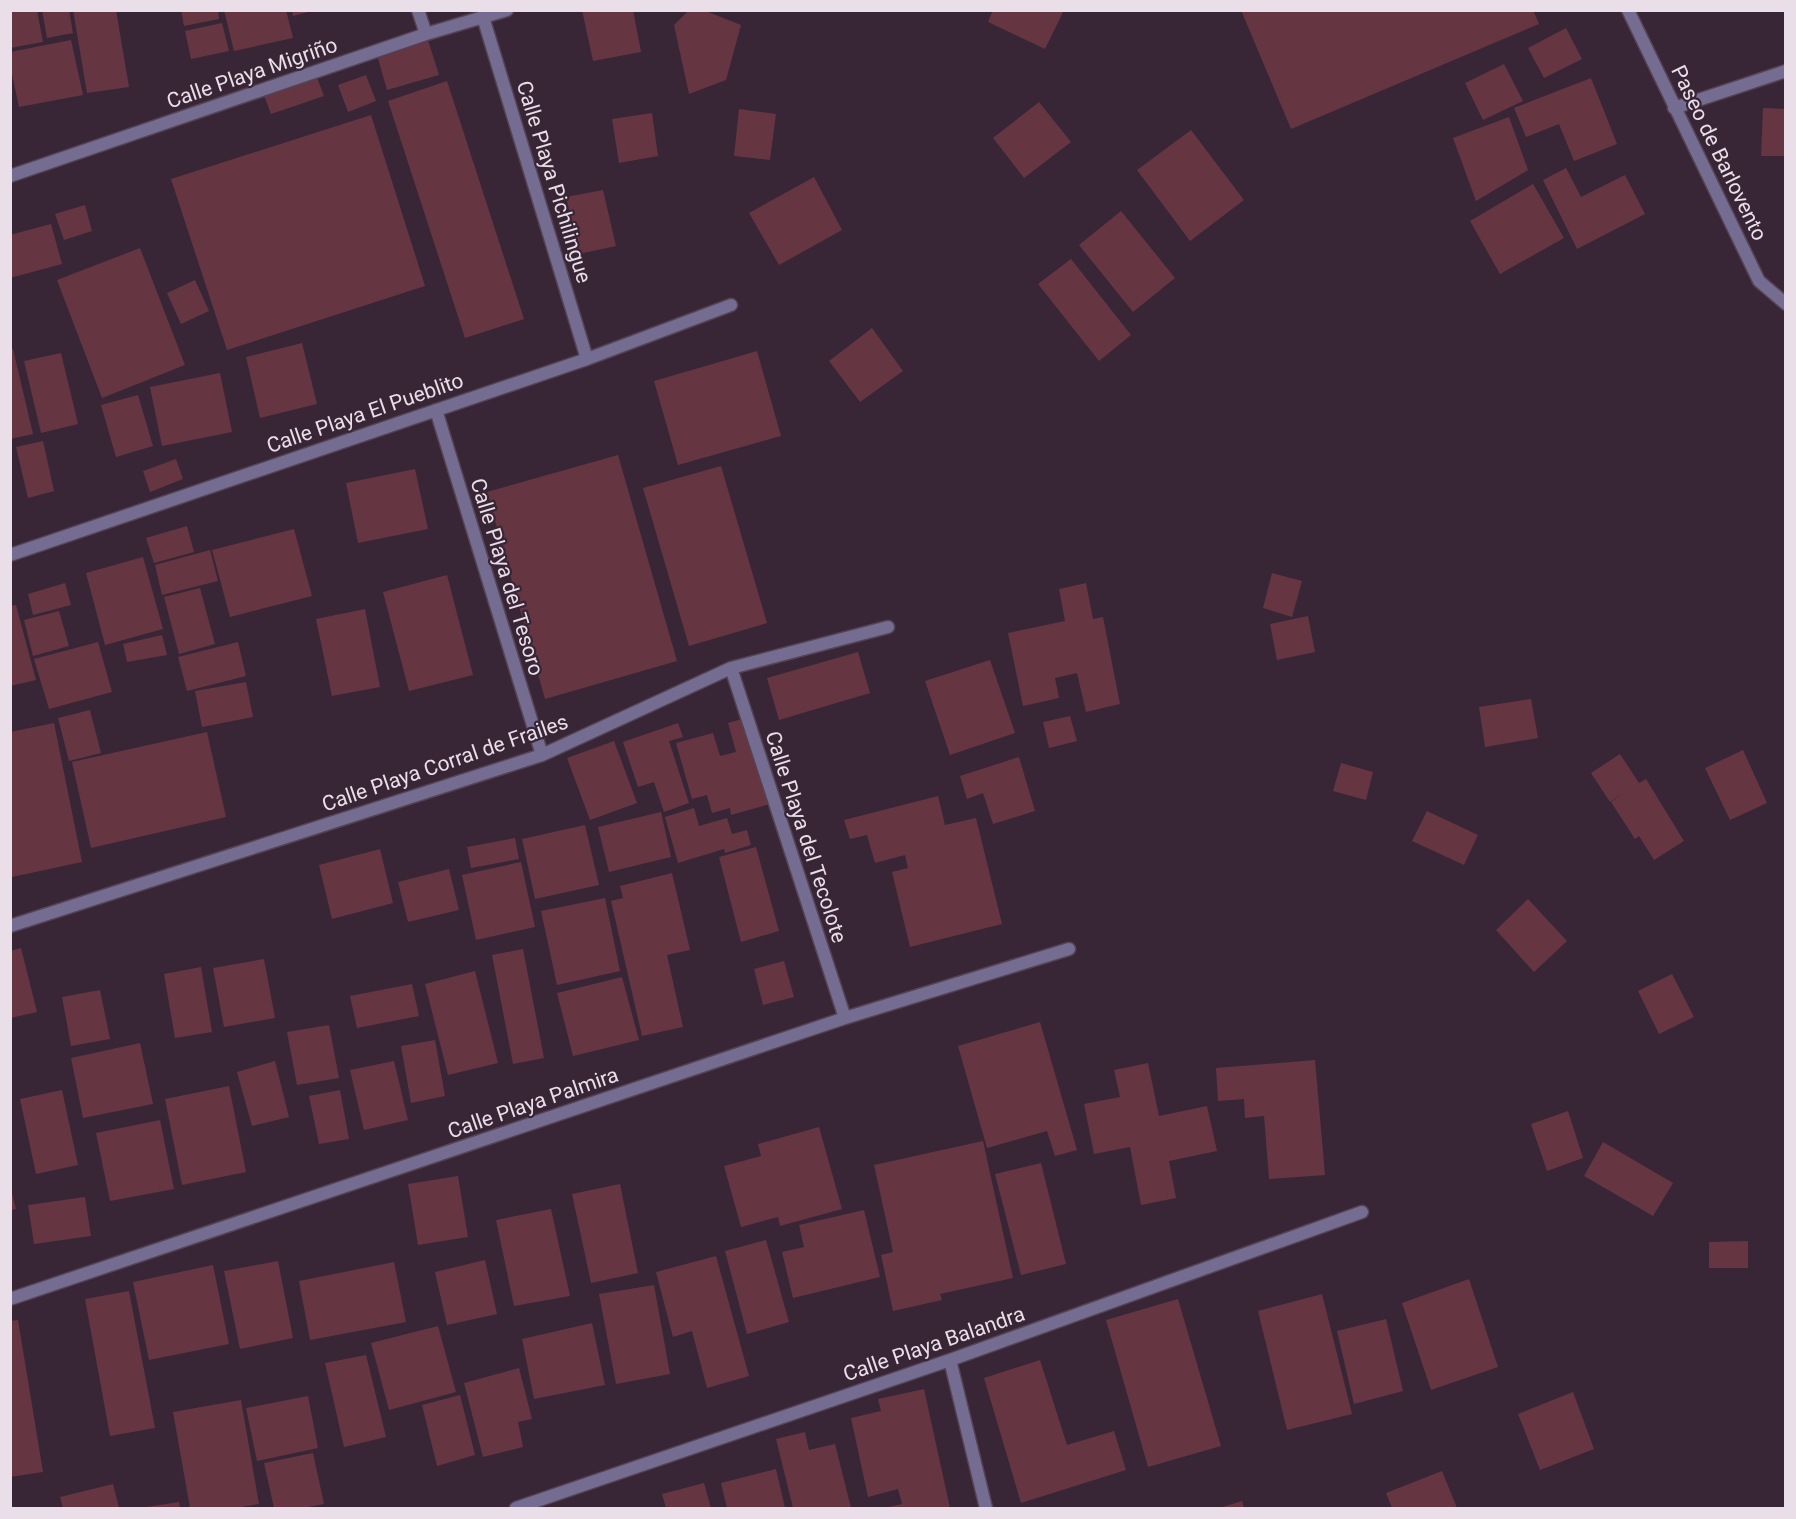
<svg xmlns="http://www.w3.org/2000/svg" width="1796" height="1519" viewBox="0 0 1796 1519" font-family="Roboto,sans-serif">
<rect width="100%" height="100%" fill="#382637"/>
<!-- building -->
<path fill="#653542" d="M10 10H37L43 42 10 48Z
M42 10H69L73 33 47 38Z
M73 10H116L129 87 87 93Z
M181 10H218L219 19 184 26Z
M224 10H286L293 38 234 51Z
M292 10H312V11L293 16Z
M582 10H633L641 52 593 61Z
M689 10H703L741 25 726 80 689 94 674 25Z
M993 10H1064L1045 49 988 22Z
M1241 10H1533L1539 24 1291 129Z
M222 23 229 51 191 59 185 31Z
M1566 28 1582 59 1544 78 1528 48Z
M71 40 83 95 19 107 10 65V52Z
M428 40 439 75 387 90 377 55Z
M1504 64 1523 101 1483 120 1465 83Z
M316 75 324 96 271 114 263 93Z
M366 75 376 101 348 112 338 85Z
M1591 78 1617 144 1574 161 1559 124 1526 137 1514 108Z
M447 81 524 319 465 338 388 101Z
M1039 102 1071 142 1024 178 993 138Z
M1763 108 1786 109 1784 156H1761Z
M739 109 776 114 770 160 734 156Z
M652 113 658 156 619 163 612 119Z
M371 115 425 286 227 350 171 179Z
M1509 117 1528 170 1476 201 1453 138Z
M1191 130 1244 200 1190 241 1137 170Z
M1566 168 1581 197 1625 175 1645 214 1577 249 1543 180Z
M814 177 842 230 779 265 749 213Z
M1533 184 1564 238 1500 274 1470 221Z
M603 190 616 246 579 254 566 197Z
M85 205 92 231 64 240 55 214Z
M1121 211 1175 278 1133 312 1079 245Z
M51 224 62 264 10 278V235Z
M140 248 185 365 102 398 57 280Z
M1071 259 1131 335 1099 361 1038 284Z
M195 280 209 311 181 324 167 293Z
M872 328 903 371 860 402 829 361Z
M302 343 317 404 260 418 246 357Z
M10 349H13L33 434 10 439Z
M757 351 781 436 678 465 654 381Z
M61 353 78 424 41 433 24 361Z
M220 373 232 432 162 446 150 387Z
M138 395 153 446 116 457 101 405Z
M43 441 54 491 28 498 16 447Z
M618 455 677 661 545 699 487 492Z
M176 459 183 479 150 492 143 471Z
M721 466 767 623 689 646 643 488Z
M415 469 428 529 358 543 346 483Z
M187 526 194 552 154 563 146 538Z
M294 529 312 596 230 617 212 550Z
M210 550 218 581 162 595 155 565Z
M143 557 163 629 105 645 86 573Z
M1272 573 1302 581 1292 617 1263 608Z
M447 575 473 675 409 691 383 592Z
M65 583 71 605 33 615 28 594Z
M1086 583 1093 619 1103 617 1120 704 1086 712 1077 673 1055 678 1059 698 1023 706 1008 633 1065 621 1059 589Z
M200 588 215 644 179 654 164 597Z
M16 605 36 680 10 686V606Z
M365 609 380 687 332 696 316 619Z
M59 611 69 646 33 656 24 620Z
M1308 616 1315 652 1277 660 1270 624Z
M162 635 167 655 127 662 123 644Z
M98 642 112 692 49 709 34 659Z
M238 642 246 676 187 691 178 657Z
M858 652 870 693 779 720 767 678Z
M990 660 1015 733 950 755 925 681Z
M246 682 253 717 202 727 195 691Z
M1531 699 1538 738 1485 747 1479 707Z
M90 710 101 753 69 761 58 718Z
M1070 716 1077 741 1049 748 1043 722Z
M742 719 750 747H754L770 804 731 815 730 808 712 813 707 795 692 799 676 743 713 733 720 756 736 752 728 723Z
M54 723 82 862 12 877 10 869V732Z
M678 723 683 737 669 741 689 803 664 812 654 782 638 787 623 742Z
M207 732 226 817 91 848 72 762Z
M614 741 637 803 590 820 567 758Z
M1743 750 1767 803 1730 820 1705 768Z
M1620 754 1639 783 1646 779 1684 841 1654 860 1639 836 1635 839 1611 802 1623 793 1610 802 1591 773Z
M1019 757 1035 811 993 824 983 793 967 799 960 776Z
M1341 763 1373 772 1366 800 1333 791Z
M938 796 945 825 976 818 1002 924 910 947 892 872 908 868 905 855 875 863 867 835 850 839 844 820Z
M694 808 699 826 727 818 732 834 747 830 751 845 725 853 724 849 678 863 665 817Z
M1427 811 1478 835 1464 865 1412 841Z
M661 812 671 857 609 872 598 827Z
M585 825 599 885 535 899 522 839Z
M515 838 519 859 471 868 467 847Z
M756 847 779 931 741 942 719 857Z
M380 849 393 903 332 919 319 865Z
M521 862 535 927 476 940 462 875Z
M449 869 459 910 408 922 398 882Z
M672 873 690 950 667 955 683 1027 642 1036 611 901 623 898 620 886Z
M605 898 620 971 557 985 541 911Z
M1528 899 1567 941 1534 972 1496 930Z
M21 948 37 1012 10 1018V951Z
M523 949 544 1058 513 1064 492 955Z
M264 959 275 1018 224 1027 213 968Z
M784 961 794 997 763 1005 754 969Z
M201 967 212 1032 175 1038 164 974Z
M475 971 498 1063 448 1075 425 984Z
M1672 974 1694 1017 1659 1034 1638 991Z
M622 977 639 1040 573 1056 557 993Z
M412 984 419 1016 357 1028 350 996Z
M100 990 110 1039 71 1046 62 997Z
M1040 1022 1077 1150 1055 1156 1047 1131 987 1148 958 1046Z
M329 1025 339 1078 297 1085 287 1032Z
M435 1040 445 1096 411 1103 401 1046Z
M140 1043 153 1104 83 1118 71 1058Z
M1315 1060 1325 1175 1269 1179 1264 1116 1245 1118 1244 1099 1218 1101 1216 1068Z
M275 1061 289 1117 252 1126 237 1072Z
M394 1061 408 1120 364 1130 350 1070Z
M1148 1063 1159 1116 1207 1106 1217 1151 1169 1161 1176 1198 1141 1205 1130 1147 1094 1154 1084 1104 1120 1097 1114 1070Z
M229 1086 246 1172 182 1185 165 1099Z
M62 1090 78 1165 36 1174 20 1099Z
M340 1090 349 1139 319 1144 309 1096Z
M1568 1111 1583 1158 1547 1171 1531 1124Z
M160 1120 174 1189 110 1201 96 1133Z
M819 1127 842 1209 780 1226 778 1217 741 1227 724 1166 761 1156 758 1144Z
M983 1141 1013 1278 940 1294 942 1300 893 1311 881 1255 893 1252 874 1165Z
M1603 1142 1673 1183 1653 1216 1584 1176Z
M1041 1163 1066 1264 1021 1275 995 1174Z
M458 1176 468 1237 418 1245 408 1184Z
M620 1184 638 1273 591 1283 572 1194Z
M10 1186 16 1209 10 1210Z
M85 1197 91 1236 34 1244 28 1205Z
M551 1209 570 1296 514 1306 496 1220Z
M864 1210 880 1277 793 1298 782 1252 804 1247 799 1225Z
M766 1240 789 1322 747 1334 725 1251Z
M1748 1241V1268H1709V1242Z
M716 1256 749 1376 707 1388 692 1331 673 1337 656 1272Z
M485 1260 497 1314 447 1325 435 1272Z
M278 1261 293 1338 240 1349 224 1271Z
M394 1262 406 1322 310 1340 299 1281Z
M213 1265 229 1344 149 1360 133 1282Z
M1469 1279 1498 1367 1431 1390 1402 1303Z
M654 1285 670 1374 616 1384 599 1294Z
M129 1291 155 1428 110 1436 85 1299Z
M1322 1294 1352 1414 1287 1430 1258 1311Z
M1178 1299 1221 1446 1148 1467 1106 1320Z
M1386 1319 1403 1391 1354 1404 1337 1331Z
M18 1320 43 1472 10 1477V1321Z
M592 1323 605 1385 534 1399 522 1339Z
M438 1326 456 1392 389 1410 371 1343Z
M366 1355 386 1437 344 1447 325 1363Z
M1040 1360 1067 1445 1114 1431 1126 1470 1021 1503 984 1378Z
M519 1368 532 1419 518 1422 523 1447 483 1457 464 1383Z
M924 1389 950 1508H884L902 1504 898 1489 868 1497 851 1418 881 1411 878 1399Z
M1573 1392 1594 1449 1540 1470 1518 1414Z
M460 1395 475 1455 437 1466 422 1405Z
M308 1396 318 1448 257 1461 246 1408Z
M241 1400 259 1504 235 1508H190L173 1412Z
M805 1432 809 1450 835 1444 851 1508H793L776 1439Z
M313 1453 324 1504 303 1508H274L264 1463Z
M776 1469 785 1508H727L721 1483Z
M1442 1471 1457 1508H1392L1386 1493Z
M704 1483 711 1508H666L662 1494Z
M113 1484 119 1508H63L60 1497Z
M1242 1501 1244 1508H1219Z
M179 1502 180 1508H146V1507Z"/>
<g fill="none" stroke-linecap="round" stroke-linejoin="round">
<defs>
<path id="minor" d="M418 10 426 34
M483 17 587 359
M1674 108 1786 71
M10 176 426 34 507 10
M436 410 542 755
M10 555 587 359 731 305
M731 668 845 1018
M10 926 542 755 731 668 888 627
M10 1299 845 1018 1069 949
M950 1360 986 1508
M516 1508 950 1360 1362 1212"/>
<path id="tertiary" d="M1628 10 1759 281 1786 304"/>
</defs>
<!-- minor casing -->
<use href="#minor" stroke="#544353" stroke-width="15"/>
<!-- tertiary casing -->
<use href="#tertiary" stroke="#544353" stroke-width="15"/>
<!-- minor -->
<use href="#minor" stroke="#756c92" stroke-width="12"/>
<!-- tertiary -->
<use href="#tertiary" stroke="#756c92" stroke-width="12"/>
</g>
<g text-anchor="middle" stroke-width="4.5" stroke-linejoin="round" paint-order="stroke">
<!-- street labels -->
<g font-size="21" fill="#eadee9" stroke="#382637">
<text transform="translate(252 73) rotate(-19)" y="7">Calle Playa Migriño</text>
<text transform="translate(1719 153) rotate(64)" y="7">Paseo de Barlovento</text>
<text transform="translate(554 182) rotate(73)" y="7">Calle Playa Pichilingue</text>
<text transform="translate(365 413) rotate(-19)" y="7">Calle Playa El Pueblito</text>
<text transform="translate(507 577) rotate(73)" y="7">Calle Playa del Tesoro</text>
<text transform="translate(445 763) rotate(-19)" y="7">Calle Playa Corral de Frailes</text>
<text transform="translate(806 837) rotate(72)" y="7">Calle Playa del Tecolote</text>
<text transform="translate(533 1103) rotate(-19)" y="7">Calle Playa Palmira</text>
<text transform="translate(934 1344) rotate(-19)" y="7">Calle Playa Balandra</text>
</g>
</g>
<!-- border -->
<rect width="1796" height="1519" fill="none" stroke="#eadee9" stroke-width="24"/>
</svg>
